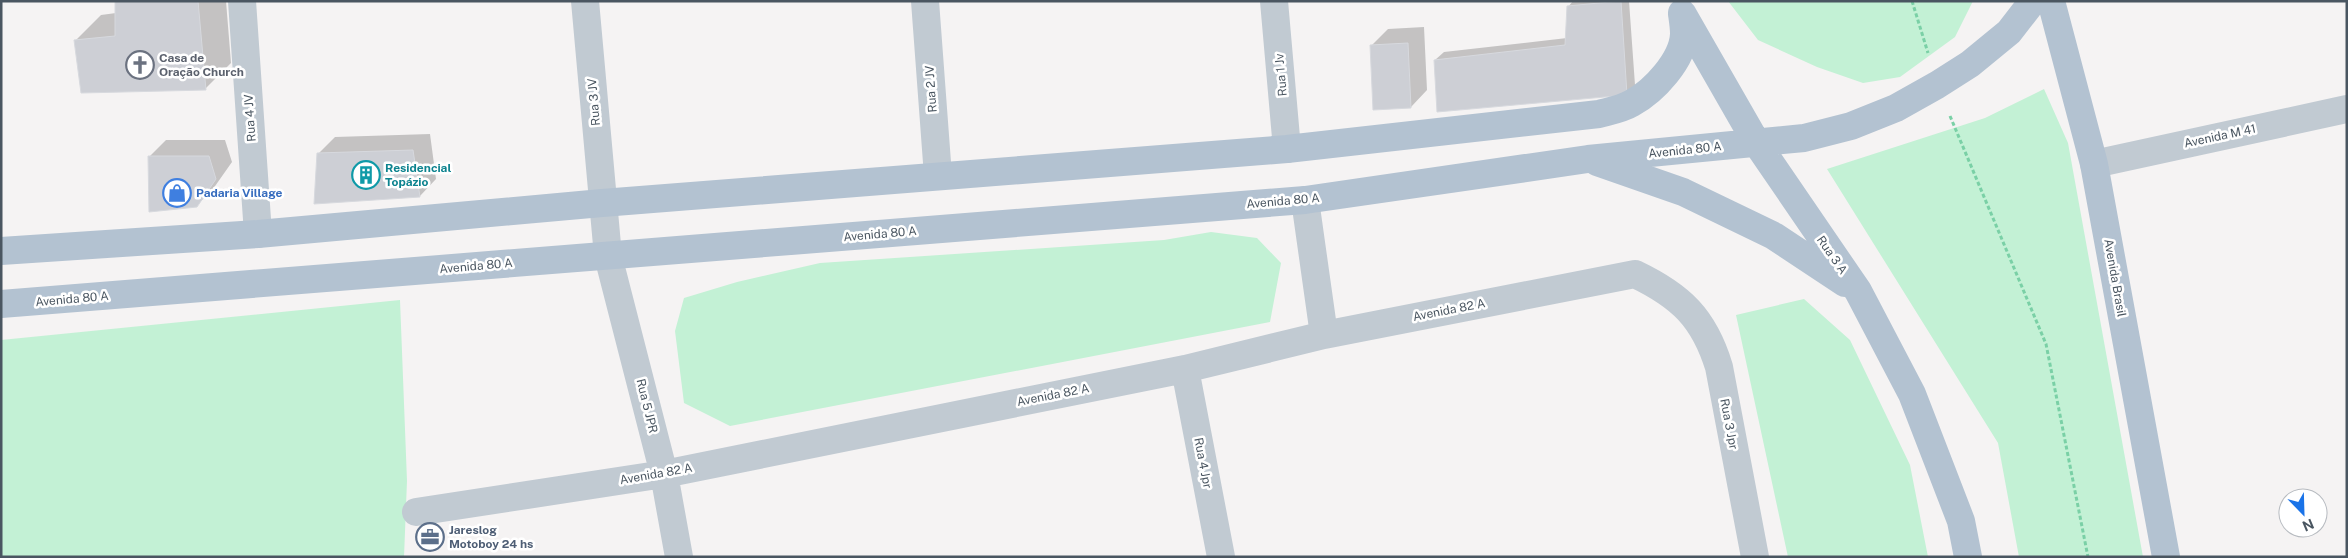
<svg xmlns="http://www.w3.org/2000/svg" width="2348" height="558" viewBox="0 0 2348 558" font-family="'Public Sans',sans-serif">
<rect width="100%" height="100%" fill="#f5f3f3"/>
<!-- green -->
<path fill="#c3f1d5" d="M1728 1H1973L1955 37 1900 77 1863 83 1817 67 1758 40Z
M2044 89 2068 143 2143 557H2019L1998 443 1827 169 1985 118Z
M1211 232 1257 238 1281 263 1270 322 730 426 684 403 675 331 684 298 737 282 820 263 1164 240Z
M1804 299 1850 340 1910 465 1928 557H1788L1736 315Z
M400 300 407 481 404 557H1V340Z"/>
<!-- shadow -->
<path fill="#0003" d="M116 1H226L231 63 205 89 75 41 101 15 116 13Z
M1573 1H1629L1635 85 1626 94 1435 60 1444 52 1567 38 1568 7Z
M1424 27 1427 90 1411 107 1371 46 1388 29Z
M430 134 436 179 420 196 318 154 335 137Z
M166 140H225L232 162 213 189 196 206 150 156Z"/>
<!-- building -->
<path fill="#cdcfd5" stroke="#d7d9de" d="M115 1H198L206 90 81 93 74 40 115 36Z
M1621 1 1627 95 1437 112 1434 60 1565 45 1567 6Z
M1408 43 1411 108 1373 110 1370 45Z
M413 150 420 197 314 204 317 153Z
M148 156H209L216 179 197 207 149 212Z"/>
<g fill="none" stroke-linecap="round" stroke-linejoin="round">
<!-- path -->
<path stroke="#7ad0a6" stroke-width="3" stroke-dasharray="4 2.5" stroke-linecap="butt" d="M1912 1 1928 53
M1950 116 2046 344 2088 557"/>
<!-- minor -->
<path stroke="#c1cad2" stroke-width="28" d="M242 1 258 234
M585 1 608 256 664 474 679 557
M925 1 938 176
M1274 1 1287 149
M2094 164 2347 109
M1305 200 1324 335
M1185 369 1221 557
M416 512 664 474 1185 369 1324 335 1635 274C1681 296 1704 318 1719 367L1755 557"/>
<!-- major -->
<path stroke="#b3c2d1" stroke-width="28" d="M2051 1 2094 164 2166 557
M1682 13 1756 142 1858 291 1912 394 1961 521 1968 557
M1597 162 1683 192 1774 236 1845 283
M1 251 258 234 602 203 1287 149 1599 114C1610 111 1622 109 1632 103 1654 91 1683 60 1684 34 1684 27 1683 21 1682 14
M1 304 1305 200 1588 159 1804 138 1851 126 1896 108 1937 85 1970 64 2009 32 2033 1"/>
</g>
<!-- icons -->
<defs>
<symbol id="church-ring" viewBox="-11 -11 22 22"><circle r="9.5" fill="#fff" stroke="#6b7280" stroke-width="1.5"/><path d="M-1.2-6h2.4v3.5h3.3v2.4h-3.3V6h-2.4V-.1h-3.3v-2.4h3.3Z" fill="#6b7280"/></symbol>
<symbol id="building-ring" viewBox="-11 -11 22 22"><circle r="9.5" fill="#fff" stroke="#0f9aa8" stroke-width="1.5"/><path d="M-4-6H4V6H1V3H-1V6H-4ZM-2.5-4.3h1.7v1.8h-1.7ZM.8-4.3h1.7v1.8H.8ZM-2.5-1h1.7V.8h-1.7ZM.8-1h1.7V.8H.8Z" fill="#0f9aa8"/></symbol>
<symbol id="shop-ring" viewBox="-11 -11 22 22"><circle r="9.5" fill="#fff" stroke="#3f7fe0" stroke-width="1.5"/><path d="M-5-2.5h2.3a2.7 3.5 0 0 1 5.4 0H5L5.5 6h-11ZM-1.5-2.5h3a1.5 2.3 0 0 0-3 0Z" fill="#3f7fe0"/></symbol>
<symbol id="office-ring" viewBox="-11 -11 22 22"><circle r="9.5" fill="#fff" stroke="#5c6f8a" stroke-width="1.5"/><path d="M-6-3h4V-5.5h4V-3h4V5H-6ZM-1-4.5V-3h2v-1.5ZM-6 0V1H6V0Z" fill="#5c6f8a"/></symbol>
</defs>
<g fill-rule="evenodd">
<use href="#church-ring" x="124" y="49" width="32" height="32"/>
<use href="#building-ring" x="350" y="159" width="32" height="32"/>
<use href="#shop-ring" x="161" y="177" width="32" height="32"/>
<use href="#office-ring" x="414" y="521" width="32" height="32"/>
</g>
<g text-anchor="middle" stroke-width="5" stroke-linejoin="round" paint-order="stroke">
<!-- worship labels -->
<g font-size="12" font-weight="bold" fill="#5b616d" stroke="#fff" text-anchor="start">
<text x="159" y="62">Casa de<tspan x="159" dy="14">Oração Church</tspan></text>
</g>
<!-- street labels -->
<g font-size="12" fill="#4a5661" stroke="#fff">
<text transform="translate(1281 75) rotate(-95)" y="4">Rua 1 Jv</text>
<text transform="translate(931 89) rotate(-94)" y="4">Rua 2 JV</text>
<text transform="translate(594 102) rotate(-95)" y="4">Rua 3 JV</text>
<text transform="translate(250 118) rotate(-94)" y="4">Rua 4 JV</text>
<text transform="translate(2220 136) rotate(-12)" y="4">Avenida M 41</text>
<text transform="translate(1685 150) rotate(-6)" y="4">Avenida 80 A</text>
<text transform="translate(1283 201) rotate(-5)" y="4">Avenida 80 A</text>
<text transform="translate(880 234) rotate(-5)" y="4">Avenida 80 A</text>
<text transform="translate(1832 255) rotate(55)" y="4">Rua 3 A</text>
<text transform="translate(476 266) rotate(-5)" y="4">Avenida 80 A</text>
<text transform="translate(2115 278) rotate(80)" y="4">Avenida Brasil</text>
<text transform="translate(72 299) rotate(-5)" y="4">Avenida 80 A</text>
<text transform="translate(1449 310) rotate(-11)" y="4">Avenida 82 A</text>
<text transform="translate(1053 395) rotate(-11)" y="4">Avenida 82 A</text>
<text transform="translate(647 406) rotate(76)" y="4">Rua 5 JPR</text>
<text transform="translate(1729 424) rotate(79)" y="4">Rua 3 Jpr</text>
<text transform="translate(1203 463) rotate(79)" y="4">Rua 4 Jpr</text>
<text transform="translate(656 474) rotate(-10)" y="4">Avenida 82 A</text>
</g>
<!-- culture labels -->
<g font-size="12" font-weight="bold" fill="#0d838f" stroke="#fff" text-anchor="start">
<text x="385" y="172">Residencial<tspan x="385" dy="14">Topázio</tspan></text>
</g>
<!-- shop labels -->
<g font-size="12" font-weight="bold" fill="#366cbe" stroke="#fff" text-anchor="start">
<text x="196" y="197">Padaria Village</text>
</g>
<!-- service labels -->
<g font-size="12" font-weight="bold" fill="#4e5e75" stroke="#fff" text-anchor="start">
<text x="449" y="534">Jareslog<tspan x="449" dy="14">Motoboy 24 hs</tspan></text>
</g>
</g>
<!-- border -->
<rect width="2348" height="558" fill="none" stroke="#4a5661" stroke-width="5"/>
<!-- north arrow -->
<g transform="translate(2303 513) rotate(157)"><circle r="24" fill="#ffffff" stroke="#b7bbc0"/>
<path d="M0-4L9 19L0 12L-9 19Z" fill="#1a73e8"/>
<text y="-8" font-size="14" font-weight="bold" text-anchor="middle" fill="#4a5661">N</text>
</g>
</svg>
